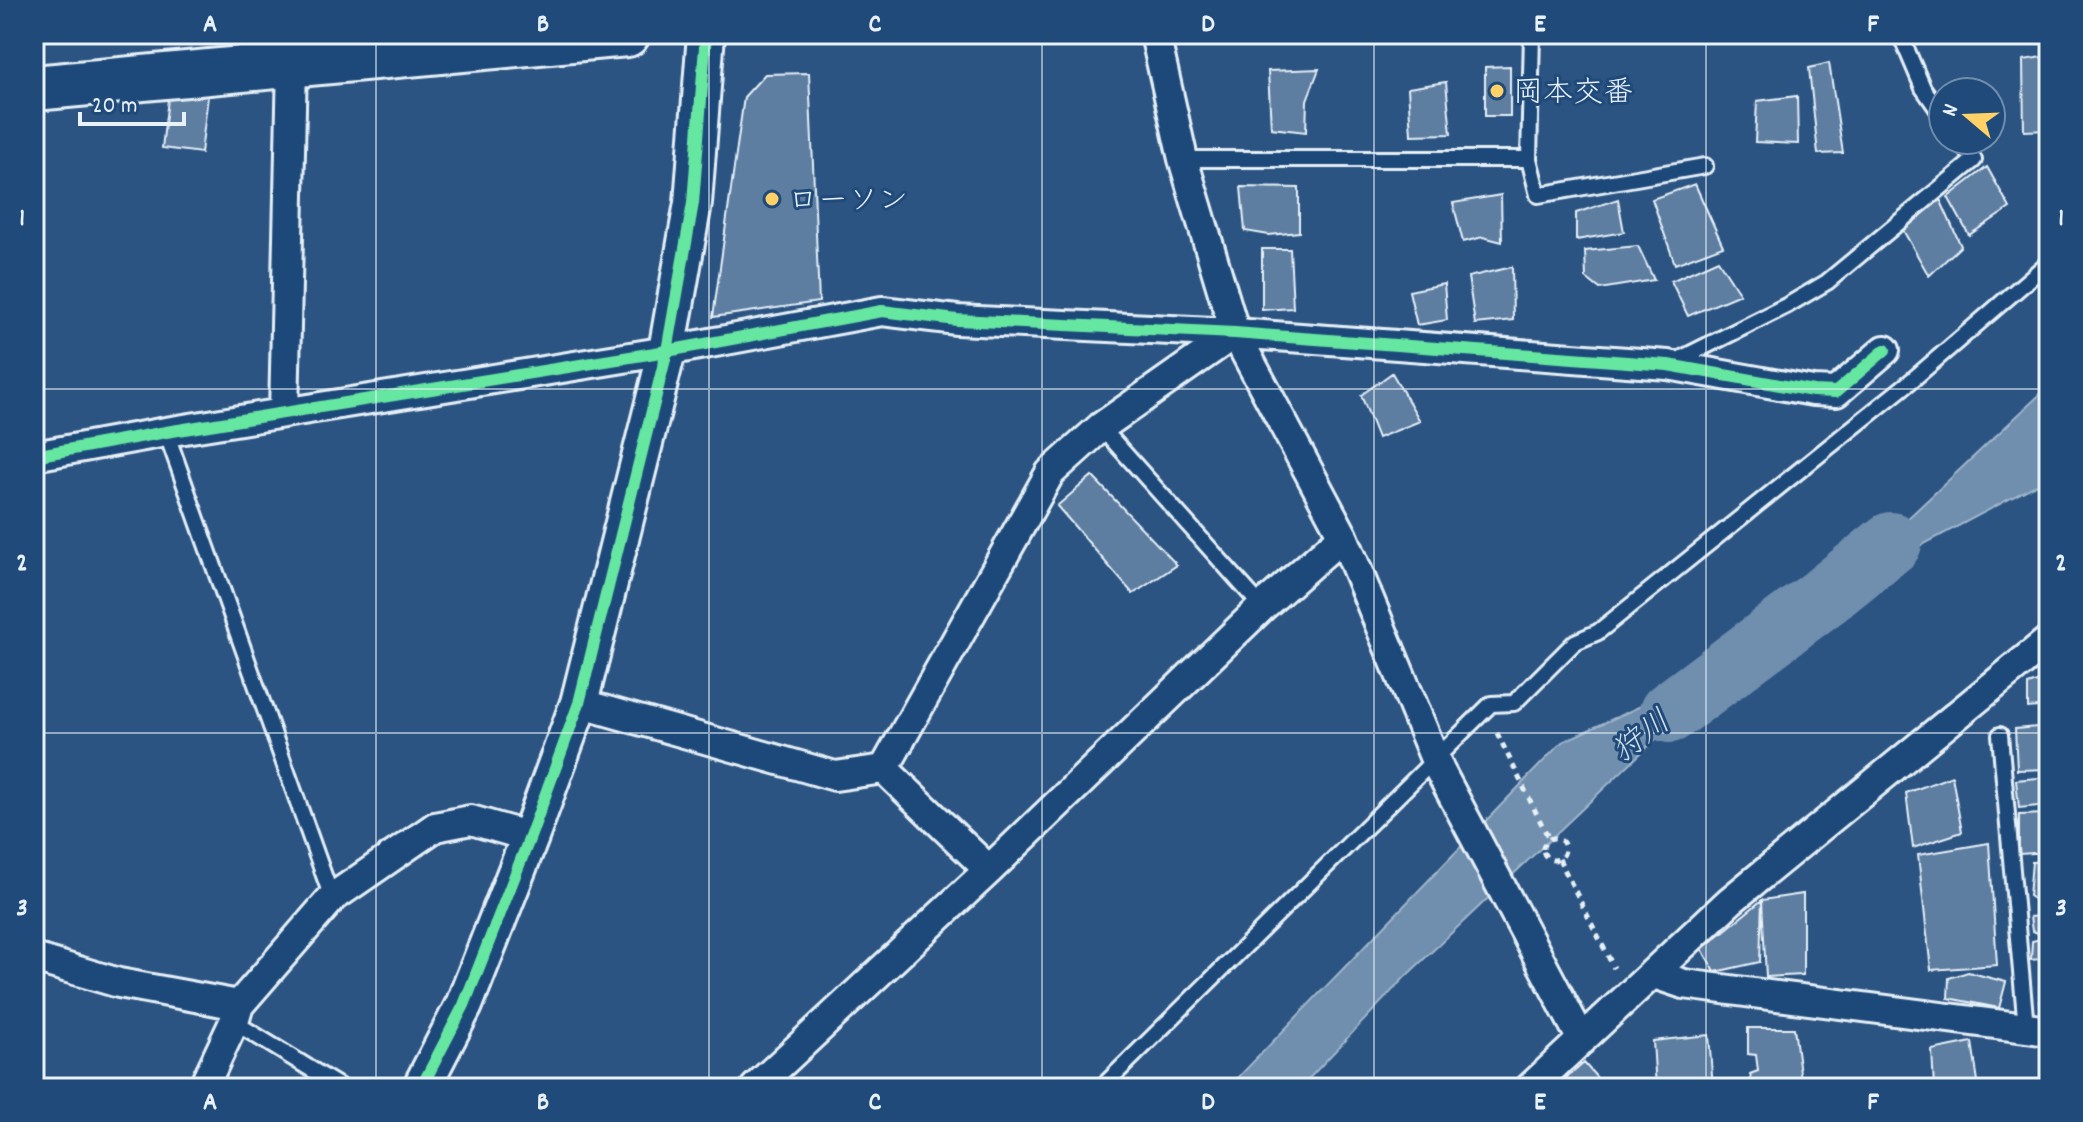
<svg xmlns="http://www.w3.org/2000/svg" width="2083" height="1122" viewBox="0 0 2083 1122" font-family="Dekko,'Klee One',sans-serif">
<rect width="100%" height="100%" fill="#2b5482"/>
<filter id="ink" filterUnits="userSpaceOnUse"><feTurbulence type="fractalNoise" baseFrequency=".0125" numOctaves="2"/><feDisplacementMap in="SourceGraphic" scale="16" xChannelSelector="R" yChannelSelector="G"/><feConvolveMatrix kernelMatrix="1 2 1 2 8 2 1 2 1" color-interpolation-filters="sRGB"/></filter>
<g filter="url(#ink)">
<!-- water -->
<path fill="#708ead" stroke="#a0b6cb" stroke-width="2" d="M2049 386V478L1824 597Z
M1737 662 1404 978 1300 1088H1228L1562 742Z"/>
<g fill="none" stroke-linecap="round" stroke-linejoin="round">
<!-- river -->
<path stroke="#708ead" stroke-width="62" d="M1670 712 1824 597 1891 543"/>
</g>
<!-- building -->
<path fill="#5d7da1" stroke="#e8f1f8" stroke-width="2" d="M2049 56V130L2024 131 2023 60Z
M1829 63 1843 153 1818 154 1809 68Z
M1510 66V116H1485V67Z
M1319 69 1307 100 1306 132 1271 128 1268 71Z
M809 73 819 302 713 317 744 97 765 74Z
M1446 82 1451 134 1411 135 1408 88Z
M169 91 208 96 201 153 162 148Z
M1797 96 1798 144 1755 142 1757 101Z
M1987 167 2010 208 1969 235 1948 197Z
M1695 184 1723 246 1675 264 1652 199Z
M1241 187 1299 188V232L1269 235 1245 231Z
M1501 195 1502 242 1483 237 1463 242 1453 203Z
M1618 199 1624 232 1576 240V213Z
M1940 199 1961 246 1929 276 1899 223Z
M1638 246 1654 280 1600 289 1586 278 1585 251Z
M1262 249H1290L1293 308 1262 310Z
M1718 260 1740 294 1688 316 1671 281Z
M1512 267 1513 320 1475 324 1468 277Z
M1444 284 1447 320 1417 325 1409 291Z
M1392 373 1420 421 1378 438 1361 395Z
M1092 476 1177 565 1133 594 1057 506Z
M2049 677V706L2028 708V685L2040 681V687L2048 686Z
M2049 726V769L2017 770 2015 729Z
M1952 776 1962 832 1913 848 1906 793Z
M2049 777V805L2019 808 2016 780Z
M2049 814V852L2019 854V815Z
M1989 843 1997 965 1931 970 1918 855Z
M2049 861V905H2043L2029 896 2032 862Z
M1803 894V975L1766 977 1762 900Z
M1762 900 1760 962 1715 972 1702 949Z
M2049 915V958L2031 960 2032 941 2041 939 2038 933 2032 931 2030 917Z
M2042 971H2049V1018H2043L2047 1005 2040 1003Z
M1968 972 2006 982 1999 1008 1948 998 1949 978Z
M1748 1028H1794L1802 1088H1753L1750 1074 1758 1071 1756 1055 1748 1054Z
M1709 1035 1713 1088H1656L1653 1041Z
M1972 1042 1979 1088H1934L1932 1050Z
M1584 1063 1599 1080 1591 1088H1555Z"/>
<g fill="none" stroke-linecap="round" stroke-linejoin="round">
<defs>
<path id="service" d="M1532 34 1529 159 1538 195 1705 166
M1900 34 1923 88 1943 117
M1183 159H1529
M1672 363 1788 305 1827 282 1974 160 1960 140
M1101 427 1262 607
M166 432 332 898
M2000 735 2026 1028
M234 1022 342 1088
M1101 1088 1491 704 1514 703 1575 642 1598 632 1911 381 2049 262"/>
<path id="minor" d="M1155 34 1183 159 1235 333 1343 536 1440 771 1582 1040
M284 413 292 64
M34 456 166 432 667 351 882 311 957 320 1235 333 1668 365 1813 391 1836 392 1885 350
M579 703 835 776 884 769 1050 473 1101 427 1235 333
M884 769 989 870
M34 958 119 983 239 1005
M1654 974 1684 984 2049 1031
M203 1088 234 1022 239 1005 332 898 435 827 471 820 530 837
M755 1088 989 870 1262 607 1343 536
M1530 1088 1730 901 2049 640"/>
<path id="tertiary" d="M421 1088 464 1005 530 837 579 703 667 351 693 203 706 34"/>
<path id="primary" d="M34 88 627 34"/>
</defs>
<!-- service casing -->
<use href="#service" stroke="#e8f1f8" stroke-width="20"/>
<!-- minor casing -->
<use href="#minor" stroke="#e8f1f8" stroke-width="34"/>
<!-- tertiary casing -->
<use href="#tertiary" stroke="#e8f1f8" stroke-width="42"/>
<!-- primary casing -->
<use href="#primary" stroke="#e8f1f8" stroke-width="50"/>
<!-- path -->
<path stroke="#e8f1f8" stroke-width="5" stroke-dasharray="6 6" stroke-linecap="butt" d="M1497 733 1549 839
M1543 849a11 11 0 1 1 22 0a11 11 0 1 1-22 0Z
M1559 859 1614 968"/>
<!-- service -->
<use href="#service" stroke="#1f4a7a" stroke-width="14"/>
<!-- minor -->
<use href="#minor" stroke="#1f4a7a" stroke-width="28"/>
<!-- tertiary -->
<use href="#tertiary" stroke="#1f4a7a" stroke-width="36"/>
<!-- primary -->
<use href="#primary" stroke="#1f4a7a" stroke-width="44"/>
<defs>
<path id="cycleway" d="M34 456 166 432 667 351 882 311 957 320 1235 333 1668 365 1813 391 1836 392 1885 350
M421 1088 464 1005 530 837 579 703 667 351 693 203 706 34"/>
</defs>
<!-- cycleway casing -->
<use href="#cycleway" stroke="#1f4a7a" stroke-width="17"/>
<!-- cycleway -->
<use href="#cycleway" stroke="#66e7a1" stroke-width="12"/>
</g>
</g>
<!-- grid -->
<path fill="none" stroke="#e8f1f8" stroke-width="2" stroke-opacity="0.55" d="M376 34V1088M709 34V1088M1042 34V1088M1374 34V1088M1706 34V1088M34 389H2049M34 733H2049"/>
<!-- markers -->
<g fill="#ffd166" stroke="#1f4a7a" stroke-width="3">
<circle cx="1497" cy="91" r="8"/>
<circle cx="772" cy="199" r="8"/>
</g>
<g text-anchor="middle" stroke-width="6" stroke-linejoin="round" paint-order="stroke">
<!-- poi labels -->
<g font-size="30" fill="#e8f1f8" stroke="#1f4a7a" text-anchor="start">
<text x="1513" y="101">岡本交番</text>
<text x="788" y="209">ローソン</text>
</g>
<!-- water labels -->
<g font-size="32" font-style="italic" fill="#d0dde9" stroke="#1f4a7a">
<text transform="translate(1640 735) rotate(-37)" y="11">狩川</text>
</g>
</g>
<!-- margin -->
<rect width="2083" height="1122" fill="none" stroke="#1f4a7a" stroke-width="88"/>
<!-- north arrow -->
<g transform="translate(1967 116) rotate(289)"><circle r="38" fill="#1f4a7a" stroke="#6f8dac" stroke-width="2"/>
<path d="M0-6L14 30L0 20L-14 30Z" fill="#ffd166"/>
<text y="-12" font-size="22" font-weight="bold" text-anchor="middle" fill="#e8f1f8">N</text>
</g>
<!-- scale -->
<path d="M80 112v12h104v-12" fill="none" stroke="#e8f1f8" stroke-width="4"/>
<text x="92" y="112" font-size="24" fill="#e8f1f8" stroke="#1f4a7a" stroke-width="6" paint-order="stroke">20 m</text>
<rect x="44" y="44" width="1995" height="1034" fill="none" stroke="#e8f1f8" stroke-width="3"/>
<g font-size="26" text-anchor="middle" font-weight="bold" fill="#e8f1f8">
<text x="210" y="31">A</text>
<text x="543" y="31">B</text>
<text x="875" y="31">C</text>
<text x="1208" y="31">D</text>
<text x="1540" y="31">E</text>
<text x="1873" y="31">F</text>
<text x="22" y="225">1</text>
<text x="2061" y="225">1</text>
<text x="22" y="570">2</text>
<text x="2061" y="570">2</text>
<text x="22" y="915">3</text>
<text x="2061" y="915">3</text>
<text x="210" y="1109">A</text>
<text x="543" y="1109">B</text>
<text x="875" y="1109">C</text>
<text x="1208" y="1109">D</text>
<text x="1540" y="1109">E</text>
<text x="1873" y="1109">F</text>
</g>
</svg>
